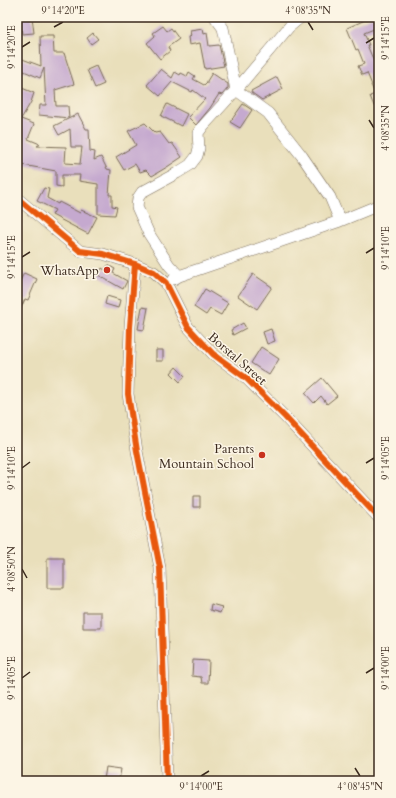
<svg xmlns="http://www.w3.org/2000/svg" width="396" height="798" viewBox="0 0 396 798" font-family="Cardo,serif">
<rect width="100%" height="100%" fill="#fcf5e5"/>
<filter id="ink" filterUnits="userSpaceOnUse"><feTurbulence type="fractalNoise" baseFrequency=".025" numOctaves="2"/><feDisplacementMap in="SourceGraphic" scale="8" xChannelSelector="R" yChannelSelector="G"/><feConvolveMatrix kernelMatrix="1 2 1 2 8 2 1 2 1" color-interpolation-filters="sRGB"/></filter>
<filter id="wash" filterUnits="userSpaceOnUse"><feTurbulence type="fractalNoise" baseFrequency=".012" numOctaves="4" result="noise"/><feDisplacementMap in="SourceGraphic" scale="16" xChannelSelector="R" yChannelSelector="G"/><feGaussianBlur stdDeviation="0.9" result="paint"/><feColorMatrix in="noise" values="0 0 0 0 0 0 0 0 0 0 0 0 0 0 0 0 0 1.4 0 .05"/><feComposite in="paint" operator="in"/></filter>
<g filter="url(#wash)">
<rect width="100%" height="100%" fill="#e9dfbb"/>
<g id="blocks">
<!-- building -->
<path fill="#c5a9cf" d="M20 17H32L34 33 22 34Z
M372 17H379V27L364 33 369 45H367L379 73V103L374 106 370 96 375 94 371 85H372L367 73 362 75 358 66 364 64 358 49 356 50 347 28Z
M163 26 167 31 171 28 179 39 168 47 170 51 160 59 147 43 155 36 153 33Z
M203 29 204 34 207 33 209 46 219 45 224 66 205 69 200 43 189 45 188 37 191 36 190 31Z
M93 33 98 39 91 44 87 38Z
M40 36H53L54 53H64L74 84 55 90 56 106H68L69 118 39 115 40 105H46L44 68 40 78 17 68V57L41 66Z
M96 66 104 84 95 88 87 70Z
M161 69 172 78 175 72 180 75 181 73 187 76 189 72 195 76 193 79 204 85 206 83 207 84V81L212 73 228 84V88L222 95 219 94 210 108 196 125 188 117 205 99 193 90 192 92 172 82 160 96 147 85Z
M277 77 283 89 262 100 252 93 251 91Z
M17 86 34 93 31 102 21 119 34 124 28 139 40 144 37 146 66 147 65 163 80 164 82 147H71L70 129 59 135 54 126 78 114 86 129H89L90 151 95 152 94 160 101 157 107 169 111 170 109 195H112V206L117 207 115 215 98 214V184L79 181 80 175H62V187L56 186V171L17 164Z
M167 104 187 114 181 126 161 116Z
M243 104 252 110 240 128 230 122Z
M145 123 155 133 160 132 169 144 172 143 182 157 167 167 152 176 146 170 140 172 135 164 124 170 116 157 136 145 128 131Z
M44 188 49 189 47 198 58 204 59 202 80 213 81 210 97 217 88 234 52 215 55 210 37 201Z
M108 265 115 269 113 273 127 281 123 289 98 275 102 268 105 270Z
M24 273 37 279 28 300 25 299 17 317V287Z
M253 274 272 287 257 309 238 296Z
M205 289 228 303 221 315 210 309 206 315 194 307Z
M107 296 120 300 118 308 105 304Z
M142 307 148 308 144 330 138 329Z
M243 323 246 328 233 335 231 330Z
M271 329 275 341 267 344 263 332Z
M261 347 279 359 269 375 251 363Z
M156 350H163V361H156Z
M176 367 185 376 180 382 171 373Z
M322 378 337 396 327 404 321 396 314 403 305 393Z
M193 496H200V507H193Z
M47 558H64V588H47Z
M211 604 222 607 220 613 210 610Z
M83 612H101V628H83Z
M193 660 209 661 208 683H202L201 677 192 676Z
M106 767 121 769 119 781 104 780Z"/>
</g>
</g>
<g filter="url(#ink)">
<use href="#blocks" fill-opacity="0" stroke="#786955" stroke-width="1"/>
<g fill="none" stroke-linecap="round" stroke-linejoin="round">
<defs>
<path id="minor" d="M215 17 223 28 236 90 268 113 302 156 330 197 340 221
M17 198 80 251 103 254 135 264 154 272 166 283 188 327 213 354 246 378 285 417 379 518
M135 264 130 327 128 394 137 451 160 568 167 781
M179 276 169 265 149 234 137 207 138 198 142 192 177 173 190 165 197 156 199 148 198 133 204 125 236 90 289 27 301 17
M174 279 179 276 340 221 379 205"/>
</defs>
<!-- minor casing -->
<use href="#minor" stroke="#786955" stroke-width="12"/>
<!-- minor -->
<use href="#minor" stroke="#fff" stroke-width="11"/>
<defs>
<path id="cycleway" d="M17 198 80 251 103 254 135 264 154 272 166 283 188 327 213 354 246 378 285 417 379 518
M135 264 130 327 128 394 137 451 160 568 167 781"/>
</defs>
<!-- cycleway casing -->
<use href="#cycleway" stroke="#fcf5e5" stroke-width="8"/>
<!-- cycleway -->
<use href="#cycleway" stroke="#e8590c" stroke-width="6"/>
</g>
</g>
<!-- ticks -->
<path fill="none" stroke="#3b2a1e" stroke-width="1.5" d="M308 22 313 30M54 27 63 22M366 43 374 38M22 47 30 42M369 120 374 128M366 253 374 248M22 257 30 252M366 463 374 458M22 468 30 462M22 569 27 578M366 673 374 668M22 678 30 672M355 768 360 776M201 776 209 771"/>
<!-- markers -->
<g fill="#c8321e" stroke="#fcf5e5" stroke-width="1.5">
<circle cx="107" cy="270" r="4"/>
<circle cx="262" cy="455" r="4"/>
</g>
<g text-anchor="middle" stroke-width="3" stroke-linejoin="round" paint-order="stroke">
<!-- poi labels -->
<g font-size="13" fill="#3b2a1e" stroke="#fcf5e5" text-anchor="end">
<text x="99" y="275">WhatsApp</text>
<text x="254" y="453">Parents<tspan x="254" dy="15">Mountain School</tspan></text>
</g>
<!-- street labels -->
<g font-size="13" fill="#3b2a1e" stroke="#fcf5e5">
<text transform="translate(238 358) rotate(41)" y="5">Borstal Street</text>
</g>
</g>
<!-- margin -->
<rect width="396" height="798" fill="none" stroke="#fcf5e5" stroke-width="44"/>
<rect x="22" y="22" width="352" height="754" fill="none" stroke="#3b2a1e" stroke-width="1.5"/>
<g font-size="10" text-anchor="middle" fill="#3b2a1e">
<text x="63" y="14">9°14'20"E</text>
<text x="308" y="14">4°08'35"N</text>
<text transform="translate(385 38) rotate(-90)" y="4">9°14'15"E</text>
<text transform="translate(11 47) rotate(-90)" y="4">9°14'20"E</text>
<text transform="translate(385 128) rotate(-90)" y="4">4°08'35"N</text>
<text transform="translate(385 248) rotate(-90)" y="4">9°14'10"E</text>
<text transform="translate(11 257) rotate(-90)" y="4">9°14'15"E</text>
<text transform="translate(385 458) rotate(-90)" y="4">9°14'05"E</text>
<text transform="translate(11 468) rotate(-90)" y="4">9°14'10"E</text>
<text transform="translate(11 569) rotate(-90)" y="4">4°08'50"N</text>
<text transform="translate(385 668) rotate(-90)" y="4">9°14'00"E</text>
<text transform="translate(11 678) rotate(-90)" y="4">9°14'05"E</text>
<text x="201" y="790">9°14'00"E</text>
<text x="360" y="790">4°08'45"N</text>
</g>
</svg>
